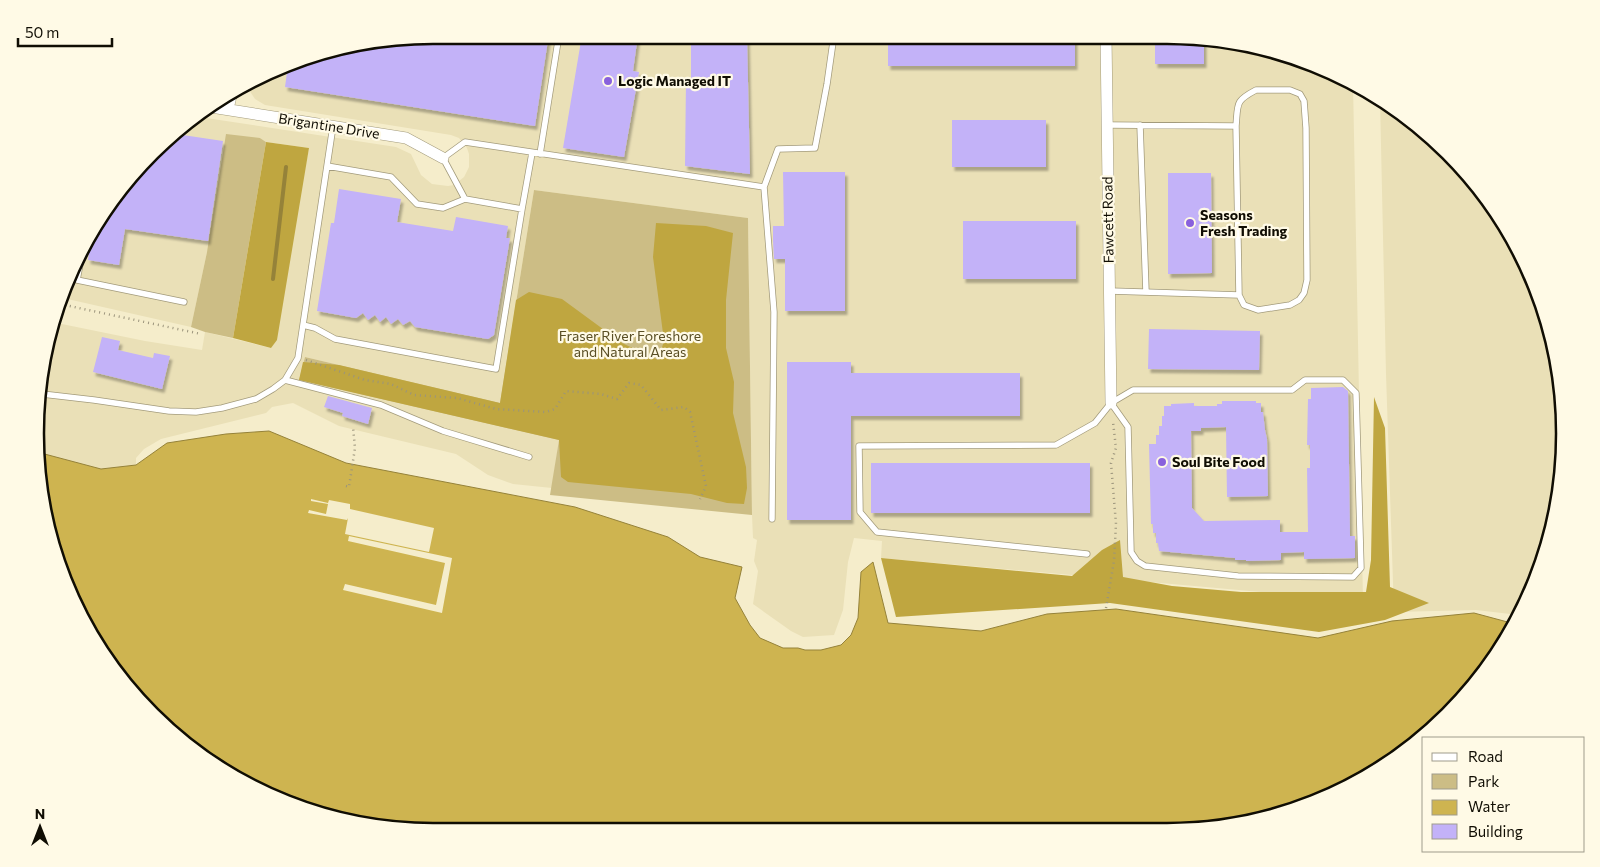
<svg xmlns="http://www.w3.org/2000/svg" width="1600" height="867" viewBox="0 0 1600 867" font-family="Commissioner,sans-serif">
<defs>
<filter id="shadow"><feDropShadow dx="2.5" dy="4" stdDeviation="1" flood-color="#0004"/></filter>
</defs>
<rect width="100%" height="100%" fill="#f5edcb"/>
<!-- built -->
<path fill="#eae0b7" d="M434 35 1192 36 1270 49 1353 83 1363 601 881 558 882 541 854 538 848 562 843 610 834 635 803 637 791 631 753 604 758 571 754 561 757 540 753 538 752 515 748 218 534 190 500 403 305 357 299 380 559 440 552 488 513 484 488 475 456 454 339 426 293 403 272 407 266 413 161 439 144 449 136 458V465L101 469 37 452 49 331 52 322 145 341 202 350 205 332 271 348 309 148 266 142 260 138 207 252 191 327 63 298 102 212 191 118 193 116 396 147 411 154 421 175 432 184 448 186 454 185 464 177 469 167V154L467 148 459 138 451 135 265 105 255 99 247 87 305 56Z
M1380 99 1429 134 1482 191 1524 257 1551 330 1564 407 1562 485 1544 561 1519 615 1476 610 1394 612 1386 374Z"/>
<!-- green -->
<path fill="#ccbd85" d="M226 134 260 138 266 142 233 338 205 332 191 327 207 252Z
M534 190 748 218 752 515 550 495 559 440 299 380 305 357 500 403Z"/>
<!-- forest -->
<path fill="#bfa640" d="M266 142 309 148 277 340 271 348 233 338Z
M656 223 706 226 733 233 726 300V348L734 382 733 413 746 467 747 488 744 504 727 503 691 494 568 482 561 477 559 440 299 380 303 362 339 365 500 403 516 300 529 292 562 299 622 343 658 360 664 341 653 257Z
M1374 397 1385 428 1390 587 1429 603 1385 620 1319 632 1110 603 896 617 881 558 1072 576 1102 550 1120 540 1123 577 1172 586 1241 592H1366L1371 560Z"/>
<!-- water -->
<path fill="#ceb450" stroke="#958239" d="M269 431 346 463 575 507 668 537 700 557 742 567 735 598 750 625 760 638 783 648H798L805 650H821L841 645 851 635 858 618 861 572 873 562 888 623 981 631 1047 614 1116 609 1318 638 1392 621 1474 613 1515 624 1512 633 1466 696 1388 765 1295 811 1218 829 408 831 330 818 235 779 134 696 65 586 36 460 37 452 101 469 136 465 167 443 226 434Z"/>
<!-- pier -->
<path fill="#f5edcb" d="M311 499 328 503 329 500 350 504V509L434 528 429 552 345 534 348 518 347 520 308 513 309 510 326 514 328 504 311 501Z
M349 536 452 558 442 613 343 590 345 584 436 605 445 563 348 541Z"/>
<g fill="none" stroke-linecap="round" stroke-linejoin="round">
<!-- stream -->
<path stroke="#958239" stroke-width="4" d="M273 279 286 167"/>
</g>
<!-- building -->
<path fill="#c3b2f8" filter="url(#shadow)" d="M434 35H514L548 40 535 126 285 87 288 65 305 56Z
M582 35H638L633 71 639 72 624 157 563 148Z
M691 35H747L750 174 685 166 686 80H691Z
M888 36H1075V66H888Z
M1155 36H1192L1204 38V64H1155Z
M952 120H1046V167H952Z
M176 134 223 141 208 241 125 229 119 265 88 260 91 236 97 224 104 226 107 207 164 146 169 147 170 140Z
M783 172H845V311H785V259H774L773 241V226H784Z
M1168 173H1211L1212 273 1168 274Z
M339 189 401 199 397 222 453 231 456 217 508 226 506 238H510L494 335 488 339 415 327 410 321 403 325 398 319 391 324 386 317 380 322 375 315 368 320 363 313 356 318 317 311 331 223H334Z
M963 221H1076V279H963Z
M1149 329 1260 331 1259 370 1148 369Z
M102 337 120 341 118 350 153 358 154 353 170 356 162 389 93 372Z
M787 362H851V373H1020V416H851V520H787Z
M1343 387 1348 391 1350 536H1355V558L1304 559V552L1281 553V560L1246 561V560H1235V558L1159 551 1158 543H1156V533H1153V524H1151L1149 444H1156V435H1159V426H1162V416H1164V406H1171V404L1194 403V406H1217V404H1222V401H1256V403H1261V412H1263L1265 430 1267 439 1268 496 1227 497 1226 427 1201 428V431H1191L1192 508 1204 521 1280 520V532H1308L1307 468H1310V445H1307L1308 399H1311V388Z
M328 396 372 408 368 424 342 416 343 413 324 407Z
M871 463H1090V513H871Z"/>
<g fill="none" stroke-linecap="round" stroke-linejoin="round">
<defs>
<path id="lane" d="M1256 90H1290L1300 94 1304 101 1306 128 1307 280 1304 293 1299 300 1290 305 1258 310 1244 305 1239 295 1236 126C1238 103 1235 101 1256 90Z
M1107 125 1236 126
M1140 125 1146 292
M540 154 559 35
M327 166 391 177 417 204 443 208 465 199 522 209 532 153
M764 187 778 149 815 148 827 84 834 35
M465 199 443 158 465 142 764 187 774 312 772 519
M81 259 77 280 184 302
M1110 291 1239 295
M303 325 315 328 335 339 496 369 522 209
M285 380 381 405 443 431 529 457
M42 394 94 400 169 411 196 412 222 408 256 399 273 389 285 380 298 358 333 126
M1087 554 877 532 860 512 859 446 1056 445 1095 423 1111 403 1133 390H1292L1305 380H1343L1356 393 1361 568 1353 577 1238 576 1145 566 1137 561 1131 552 1128 427 1111 403"/>
<path id="street" d="M1106 36 1111 403
M211 107 406 138 443 158
M228 109 231 96"/>
</defs>
<!-- lane casing -->
<use href="#lane" stroke="#a39b7c" stroke-width="7"/>
<!-- street casing -->
<use href="#street" stroke="#a39b7c" stroke-width="12"/>
<!-- path -->
<path stroke="#9b947c" stroke-width="2.5" stroke-dasharray="1 4" stroke-linecap="butt" d="M60 304 201 334
M306 360 365 380 391 384 414 395 457 398 496 409 546 412 555 409 566 391 601 394 617 399 629 383 641 385 661 410 684 407 690 412 706 486 700 499
M346 486 349 487 355 448 353 427
M1106 608 1114 561 1116 524 1111 463 1116 448 1113 422"/>
<!-- lane -->
<use href="#lane" stroke="#fff" stroke-width="5.5"/>
<!-- street -->
<use href="#street" stroke="#fff" stroke-width="11"/>
</g>
<!-- markers -->
<g fill="#8961dc" stroke="#fffae6" stroke-width="2">
<circle cx="608" cy="81" r="5"/>
<circle cx="1190" cy="223" r="5"/>
<circle cx="1162" cy="462" r="5"/>
</g>
<g text-anchor="middle" stroke-width="4.5" stroke-linejoin="round" paint-order="stroke">
<!-- poi labels -->
<g font-size="14" font-weight="bold" fill="#100d03" stroke="#fffae6" text-anchor="start">
<text x="618" y="86">Logic Managed IT</text>
<text x="1200" y="220">Seasons<tspan x="1200" dy="16">Fresh Trading</tspan></text>
<text x="1172" y="467">Soul Bite Food</text>
</g>
<!-- street labels -->
<g font-size="14" fill="#100d03" stroke="#fffae6">
<text transform="translate(329 126) rotate(9)" y="5">Brigantine Drive</text>
<text transform="translate(1108 220) rotate(-91)" y="5">Fawcett Road</text>
</g>
<!-- park labels -->
<g font-size="14" fill="#5a4f25" stroke="#fffae6">
<text x="630" y="341">Fraser River Foreshore<tspan x="630" dy="16">and Natural Areas</tspan></text>
</g>
</g>
<!-- crop -->
<path d="M0 0H1600V867H0ZM433 44H1167A389 389 0 0 1 1556 433V434A389 389 0 0 1 1167 823H433A389 389 0 0 1 44 434V433A389 389 0 0 1 433 44Z" fill="#fffae6" fill-rule="evenodd"/>
<path fill="none" stroke="#100d03" stroke-width="2.5" d="M433 44H1167A389 389 0 0 1 1556 433V434A389 389 0 0 1 1167 823H433A389 389 0 0 1 44 434V433A389 389 0 0 1 433 44Z"/>
<!-- legend -->
<rect x="1422" y="737" width="162" height="115" fill="#fffae6" stroke="#9f9b8b"/>
<rect x="1432" y="753" width="25" height="8" fill="#ffffff" stroke="#9f9b8b"/>
<text x="1468" y="762" font-size="15" fill="#100d03">Road</text>
<rect x="1432" y="774" width="25" height="15" fill="#ccbd85" stroke="#9f9b8b"/>
<text x="1468" y="787" font-size="15" fill="#100d03">Park</text>
<rect x="1432" y="800" width="25" height="15" fill="#ceb450" stroke="#9f9b8b"/>
<text x="1468" y="812" font-size="15" fill="#100d03">Water</text>
<rect x="1432" y="824" width="25" height="15" fill="#c3b2f8" stroke="#9f9b8b"/>
<text x="1468" y="837" font-size="15" fill="#100d03">Building</text>
<!-- north arrow -->
<g transform="translate(40 827)" stroke="#fffae6" stroke-width="4" paint-order="stroke">
<path d="M0-4L9 19L0 12L-9 19Z" fill="#100d03"/>
<text y="-8" font-size="14" font-weight="bold" text-anchor="middle" fill="#100d03">N</text>
</g>
<!-- scale -->
<path d="M18 38v8h94v-8" fill="none" stroke="#100d03" stroke-width="2.5"/>
<text x="25" y="38" font-size="15" fill="#100d03" stroke="#fffae6" stroke-width="4" paint-order="stroke">50 m</text>
</svg>
